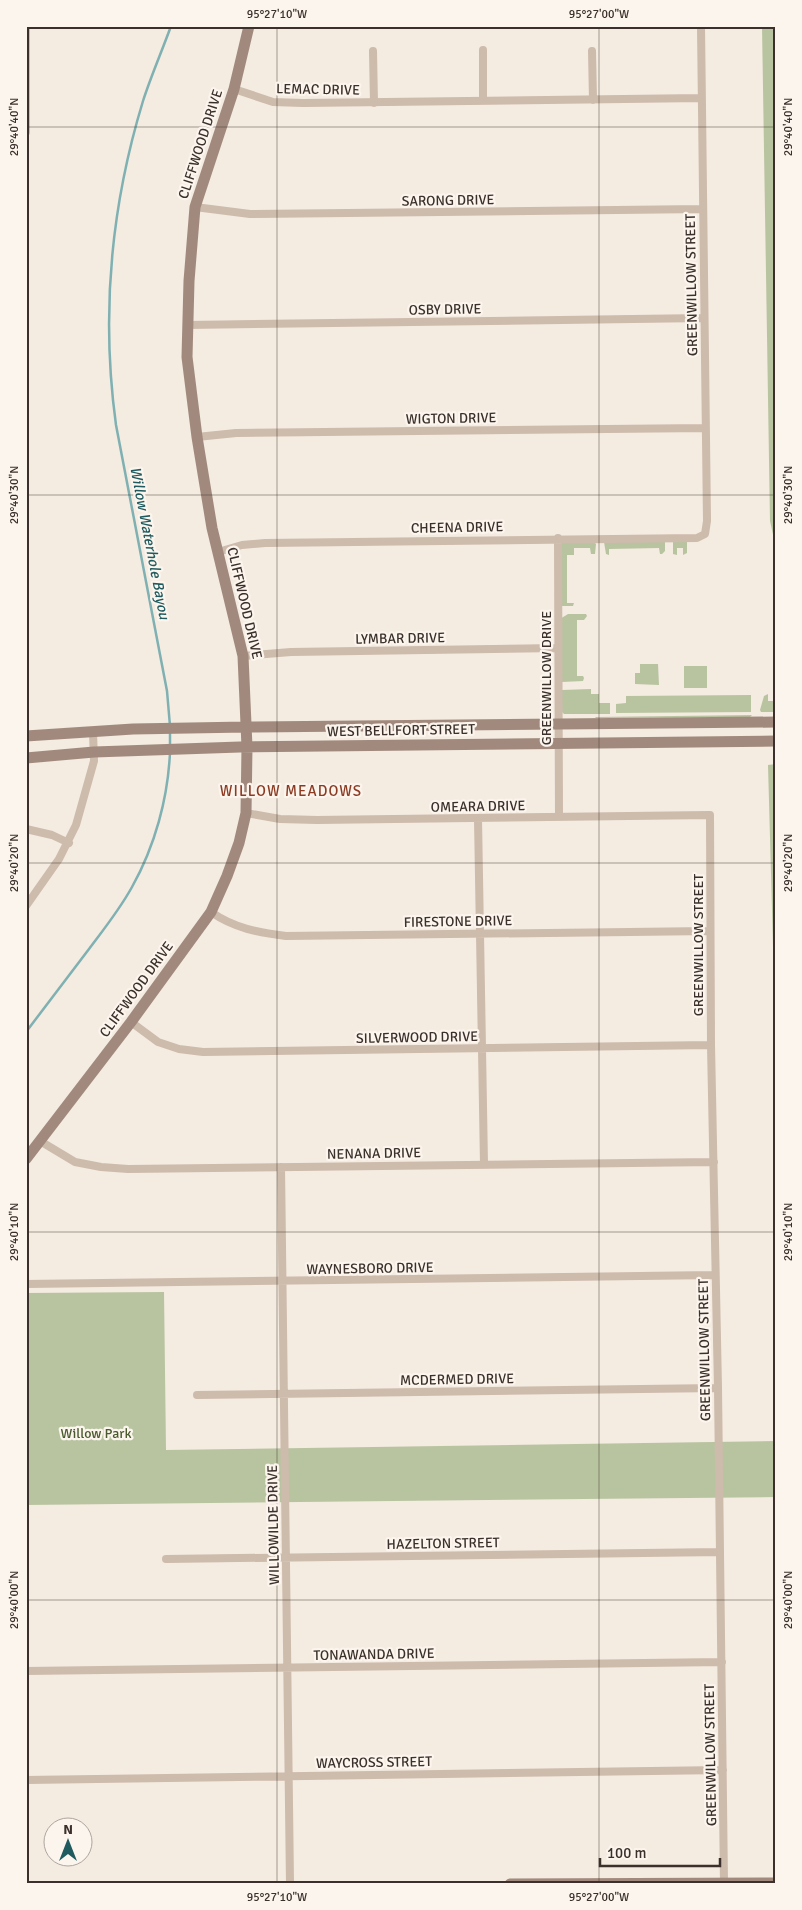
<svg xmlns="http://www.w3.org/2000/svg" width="802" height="1910" viewBox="0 0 802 1910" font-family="Signika,sans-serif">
<rect width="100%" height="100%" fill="#f4ebe1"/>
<!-- green -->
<path fill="#b8c4a0" d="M762 26H776V548L770 521Z
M564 542H594L596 544 595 554H591L590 548H574V555H567V603H574L573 606H562L560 544Z
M604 542H665V551L662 554H660L659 548 609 549V555L606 554Z
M673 542H687V553L683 555V548H677V555L673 554Z
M568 614H586L587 616 584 620H577V676H583L584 678 583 681 562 682 560 619Z
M640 664H658L659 685 635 684V673H640Z
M684 666H707V688H684Z
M591 689V694H599V703H610V714H564L562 712V690Z
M768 694V701H776V712H761L760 710 764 696Z
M751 695V712L616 713V704L626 703V696Z
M752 715 750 717 595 718 596 717Z
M776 764V1055L768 765Z
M164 1292 166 1450 776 1441V1497L26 1505V1293Z"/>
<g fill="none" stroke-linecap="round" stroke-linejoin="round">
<!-- stream -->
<path stroke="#7fb0b2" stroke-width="2.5" d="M170 726 167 691 116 425C101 316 111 206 143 101 151 76 162 51 171 26
M170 746V732
M26 1032C47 1004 68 977 89 949 104 929 120 909 132 887 155 846 168 798 170 752"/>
<!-- street -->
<path stroke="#cdbbac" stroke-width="8" d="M483 50V101
M373 51 374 103
M592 51 593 100
M234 89 273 102 303 103 701 98
M26 132V26
M195 207 250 214 703 209
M187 325 704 318
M197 437 236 433 705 428
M558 538 559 817
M218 552 242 545 265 543 697 538 705 534 707 521 701 26
M243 656 291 652 558 648
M246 813 280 819 317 820 710 815 711 1045 718 1388 724 1884
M478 819 484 1164
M26 829 52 835 69 843
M26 906 59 859 76 825 94 761 93 732
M211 912C234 928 259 933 286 936L710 931
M131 1022 158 1042 179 1049 203 1052 711 1045
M40 1141 75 1162 101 1167 128 1169 714 1162
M281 1167 290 1884
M26 1284 715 1275
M197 1395 718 1388
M166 1559 720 1552
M26 1671 722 1662
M26 1780 723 1770"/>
<!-- secondary -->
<path stroke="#a18a7d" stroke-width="11" d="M26 736 133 729 246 727 776 722
M26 758 94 752 240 747 776 741
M26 1159 131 1022 211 912 227 876 239 843 246 813 247 747 243 656 212 528 197 437 187 357 189 281 195 207 234 89 249 26
M510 1884 776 1883"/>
</g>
<!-- ticks -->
<path fill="none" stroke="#3b302b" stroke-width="1" stroke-opacity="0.45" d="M277 26V1884M599 26V1884M26 127H776M26 495H776M26 863H776M26 1232H776M26 1600H776"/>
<g text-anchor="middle" stroke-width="4.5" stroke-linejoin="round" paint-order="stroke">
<!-- street labels -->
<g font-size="14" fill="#3b302b" stroke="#fbf5ee">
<text transform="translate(318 89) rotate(1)" y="5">LEMAC DRIVE</text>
<text transform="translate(200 144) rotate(-72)" y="5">CLIFFWOOD DRIVE</text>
<text transform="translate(448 200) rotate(-1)" y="5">SARONG DRIVE</text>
<text transform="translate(691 285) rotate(-91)" y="5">GREENWILLOW STREET</text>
<text transform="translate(445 309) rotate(-1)" y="5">OSBY DRIVE</text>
<text transform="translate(451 418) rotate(-1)" y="5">WIGTON DRIVE</text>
<text transform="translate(457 527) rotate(-1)" y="5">CHEENA DRIVE</text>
<text transform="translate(245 603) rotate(77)" y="5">CLIFFWOOD DRIVE</text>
<text transform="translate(400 638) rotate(-1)" y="5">LYMBAR DRIVE</text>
<text transform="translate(546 678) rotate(-90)" y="5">GREENWILLOW DRIVE</text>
<text transform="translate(401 730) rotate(-1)" y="5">WEST BELLFORT STREET</text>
<text transform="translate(478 806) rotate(-1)" y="5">OMEARA DRIVE</text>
<text transform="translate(458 921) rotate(-1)" y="5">FIRESTONE DRIVE</text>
<text transform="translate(698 945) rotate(-90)" y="5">GREENWILLOW STREET</text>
<text transform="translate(136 989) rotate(-54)" y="5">CLIFFWOOD DRIVE</text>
<text transform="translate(417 1037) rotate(-1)" y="5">SILVERWOOD DRIVE</text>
<text transform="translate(374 1153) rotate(-1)" y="5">NENANA DRIVE</text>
<text transform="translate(370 1268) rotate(-1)" y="5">WAYNESBORO DRIVE</text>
<text transform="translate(704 1350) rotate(-91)" y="5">GREENWILLOW STREET</text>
<text transform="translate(457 1379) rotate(-1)" y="5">MCDERMED DRIVE</text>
<text transform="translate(273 1525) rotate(-91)" y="5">WILLOWILDE DRIVE</text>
<text transform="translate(443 1543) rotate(-1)" y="5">HAZELTON STREET</text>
<text transform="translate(374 1654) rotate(-1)" y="5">TONAWANDA DRIVE</text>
<text transform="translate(710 1755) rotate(-91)" y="5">GREENWILLOW STREET</text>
<text transform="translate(374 1762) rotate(-1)" y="5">WAYCROSS STREET</text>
</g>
<!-- park labels -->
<g font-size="14" fill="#4a5a2e" stroke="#fbf5ee">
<text x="96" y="1438">Willow Park</text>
</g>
<!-- water labels -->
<g font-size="15" font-style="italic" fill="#1f5a5e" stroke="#fbf5ee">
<text transform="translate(150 543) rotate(79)" y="5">Willow Waterhole Bayou</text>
</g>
<!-- neighbourhood labels -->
<g font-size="15" letter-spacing="1" fill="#8c3b22" stroke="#fbf5ee">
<text x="291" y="796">WILLOW MEADOWS</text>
</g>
</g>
<!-- border -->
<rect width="802" height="1910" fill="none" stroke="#fbf5ee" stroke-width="55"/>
<!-- north arrow -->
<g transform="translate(68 1842)"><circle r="24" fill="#fbf5ee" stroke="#aea6a0"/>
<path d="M0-4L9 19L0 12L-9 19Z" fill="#1f5a5e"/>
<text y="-8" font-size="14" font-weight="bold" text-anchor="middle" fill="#3b302b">N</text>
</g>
<!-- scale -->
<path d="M600 1858v8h120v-8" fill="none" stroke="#3b302b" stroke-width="2.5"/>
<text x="607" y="1858" font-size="15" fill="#3b302b" stroke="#fbf5ee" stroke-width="4" paint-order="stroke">100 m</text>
<rect x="28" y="28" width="746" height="1854" fill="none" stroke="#3b302b" stroke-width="2"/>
<g font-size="12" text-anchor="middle" fill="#3b302b">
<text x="277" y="18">95°27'10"W</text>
<text x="599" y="18">95°27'00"W</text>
<text transform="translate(14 127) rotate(-90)" y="4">29°40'40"N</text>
<text transform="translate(788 127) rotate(-90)" y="4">29°40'40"N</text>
<text transform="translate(14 495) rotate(-90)" y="4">29°40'30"N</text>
<text transform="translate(788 495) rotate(-90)" y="4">29°40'30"N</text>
<text transform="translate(14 863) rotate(-90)" y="4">29°40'20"N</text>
<text transform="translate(788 863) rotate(-90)" y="4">29°40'20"N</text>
<text transform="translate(14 1232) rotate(-90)" y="4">29°40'10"N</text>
<text transform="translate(788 1232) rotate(-90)" y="4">29°40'10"N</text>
<text transform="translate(14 1600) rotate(-90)" y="4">29°40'00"N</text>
<text transform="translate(788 1600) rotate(-90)" y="4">29°40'00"N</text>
<text x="277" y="1901">95°27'10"W</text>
<text x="599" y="1901">95°27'00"W</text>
</g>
</svg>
